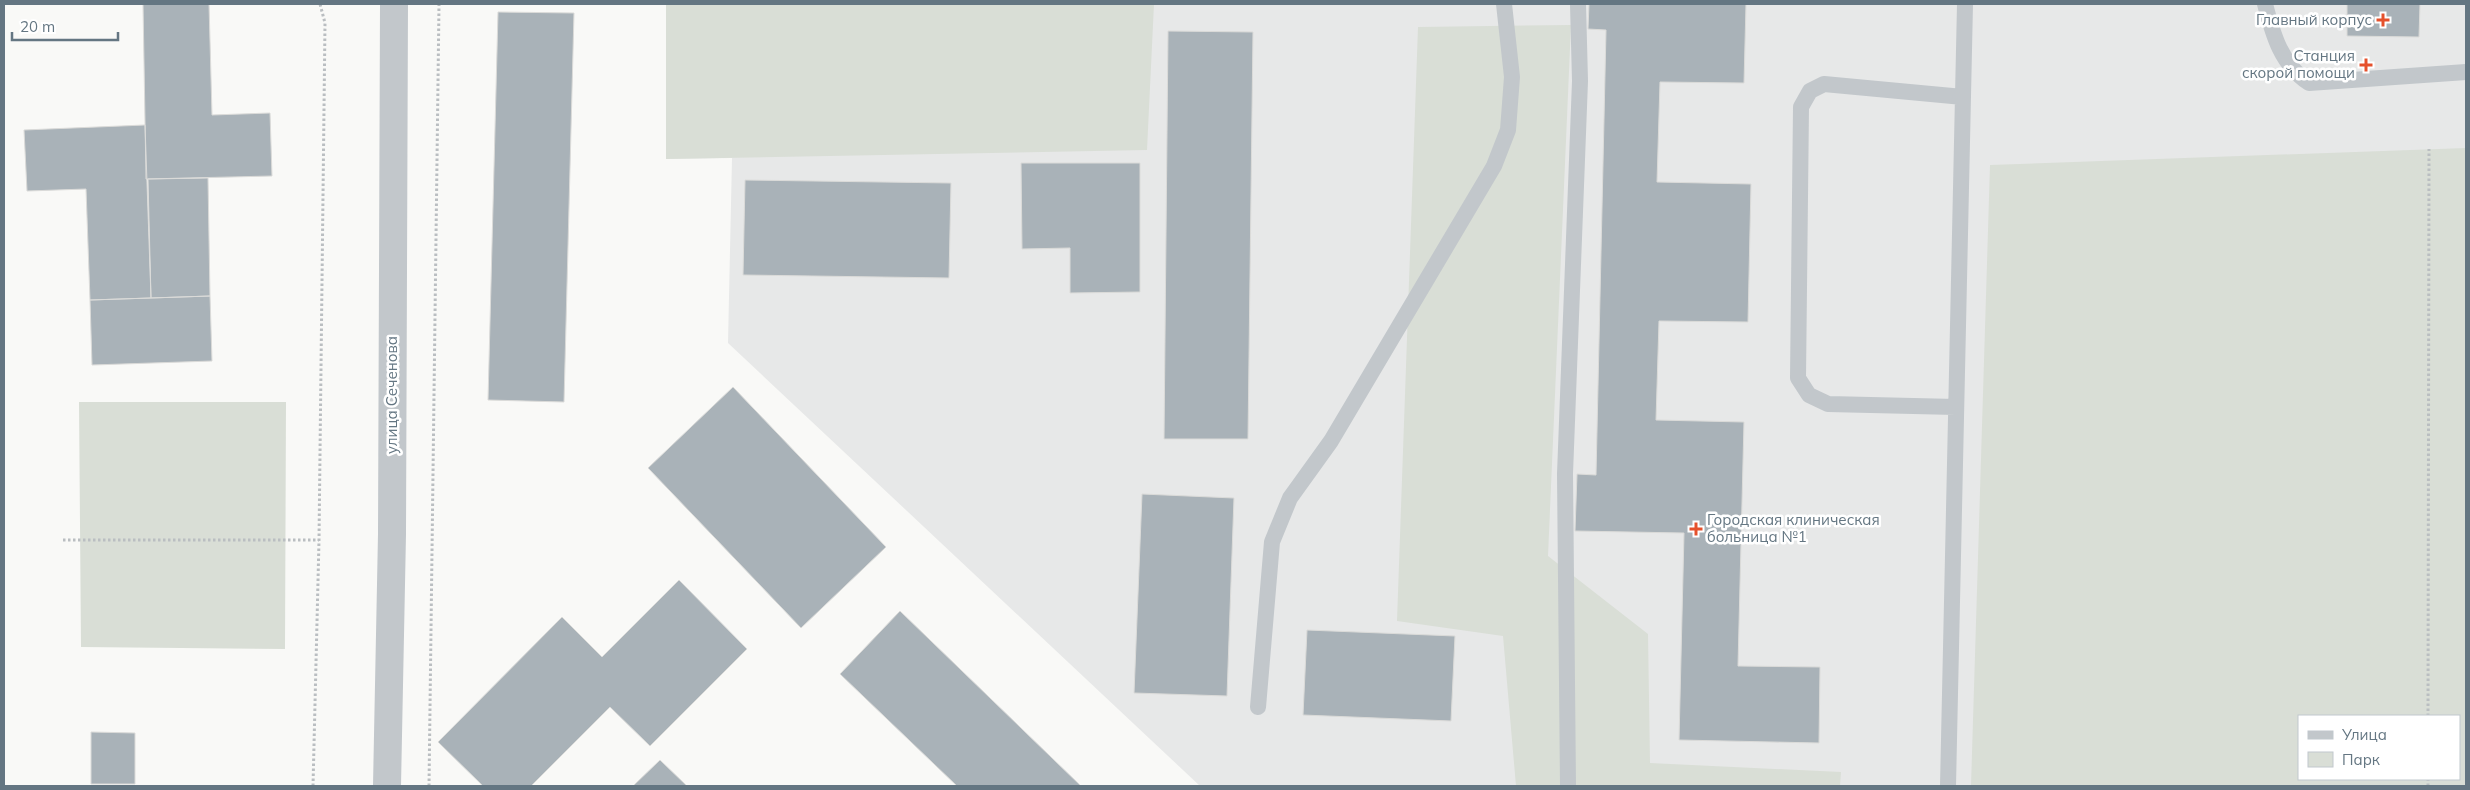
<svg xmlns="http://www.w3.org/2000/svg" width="2470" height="790" viewBox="0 0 2470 790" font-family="Mulish,sans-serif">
<rect width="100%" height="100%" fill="#f9f9f7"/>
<!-- built -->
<path fill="#e7e8e8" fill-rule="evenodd" d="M666 4H2466V786H1200L728 343 732 158 666 159ZM2299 716H2459V779H2299Z"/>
<!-- green -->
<path fill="#d9ded6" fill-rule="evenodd" d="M666 4H1154L1147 150 666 159Z
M1571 25 1548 556 1648 634 1650 763 1841 772 1840 786H1516L1503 636 1397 621 1418 27Z
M2466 148V786H1971L1990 165ZM2299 716H2459V779H2299Z
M79 402H286L285 649 81 647Z"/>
<!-- building -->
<path fill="#a9b2b8" stroke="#dbdbd9" d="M143 4H209L212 115 270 113 272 176 146 179Z
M1589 4H1746L1744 83 1660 82 1657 182 1751 184 1748 322 1659 321 1656 420 1744 422 1738 666 1820 667 1819 743 1679 740 1684 533 1575 531 1577 474 1596 475 1606 30 1588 29Z
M2347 4H2420L2419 37 2347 36Z
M498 12 574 13 564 402 488 400Z
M1168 31 1253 32 1248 439H1164Z
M145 125 151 298 90 300 86 189 27 191 24 130Z
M1021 163H1140V292L1070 293V248L1022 249Z
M208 178 210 296 151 298 148 179Z
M745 180 951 183 949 278 743 275Z
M210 296 212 361 92 365 90 300Z
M733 387 886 547 801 628 648 468Z
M1142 494 1234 498 1227 696 1134 693Z
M679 580 747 649 650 746 610 707 531 786H483L438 742 562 617 602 657Z
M900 611 1081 786H957L840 674Z
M1307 630 1455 636 1451 721 1303 715Z
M91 732 135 733V784H91Z
M660 760 687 786H633Z"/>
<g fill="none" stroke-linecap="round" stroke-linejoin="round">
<!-- path -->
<path stroke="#babec1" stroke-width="3" stroke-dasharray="2.5 2.5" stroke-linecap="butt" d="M63 540H319
M2428 716 2429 149
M313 786 319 540 325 23 320 4
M429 786 439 4
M2428 786V779"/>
<!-- lane -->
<path stroke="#c2c7cb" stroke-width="16" d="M2265 4C2273 35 2281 64 2309 83L2466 72
M1956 407 1828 404 1809 395 1798 378 1801 107 1810 91 1824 84 1963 97
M1258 707 1272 542 1290 498 1331 441 1494 166 1508 130 1512 77 1504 4
M1568 786 1565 474 1580 81 1578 4
M1948 786 1965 4"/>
<!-- street -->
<path stroke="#c2c7cb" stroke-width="28" d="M387 786 392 534 394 4"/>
</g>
<!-- markers -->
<g fill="#e5512c" stroke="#fff" stroke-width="2">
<path d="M2380.5 12.5h5v5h5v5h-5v5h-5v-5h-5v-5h5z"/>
<path d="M2363.5 57.5h5v5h5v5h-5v5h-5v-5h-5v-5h5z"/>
<path d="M1693.5 521.5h5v5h5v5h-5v5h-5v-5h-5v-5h5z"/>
</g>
<g text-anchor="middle" stroke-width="5" stroke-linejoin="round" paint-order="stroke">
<!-- poi labels -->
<g font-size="15" fill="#647682" stroke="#fff" text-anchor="end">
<text x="2372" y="25">Главный корпус</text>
<text x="2355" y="61">Станция<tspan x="2355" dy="17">скорой помощи</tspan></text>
<text x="1707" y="525" text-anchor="start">Городская клиническая<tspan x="1707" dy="17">больница №1</tspan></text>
</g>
<!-- street labels -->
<g font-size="15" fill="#647682" stroke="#fff">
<text transform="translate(392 395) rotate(-90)" y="5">улица Сеченова</text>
</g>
</g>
<!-- border -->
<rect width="2470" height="790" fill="none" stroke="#647682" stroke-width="10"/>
<!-- legend -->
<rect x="2298" y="715" width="162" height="65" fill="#ffffff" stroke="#c1c8cd"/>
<rect x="2308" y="731" width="25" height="8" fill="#c2c7cb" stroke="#c1c8cd"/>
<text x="2342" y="740" font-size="15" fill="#647682">Улица</text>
<rect x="2308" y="752" width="25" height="15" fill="#d9ded6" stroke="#c1c8cd"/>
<text x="2342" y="765" font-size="15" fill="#647682">Парк</text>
<!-- scale -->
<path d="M12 32v8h106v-8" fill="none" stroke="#647682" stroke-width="2.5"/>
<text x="20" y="32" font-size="15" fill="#647682" stroke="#ffffff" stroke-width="4" paint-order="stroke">20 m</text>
</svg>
